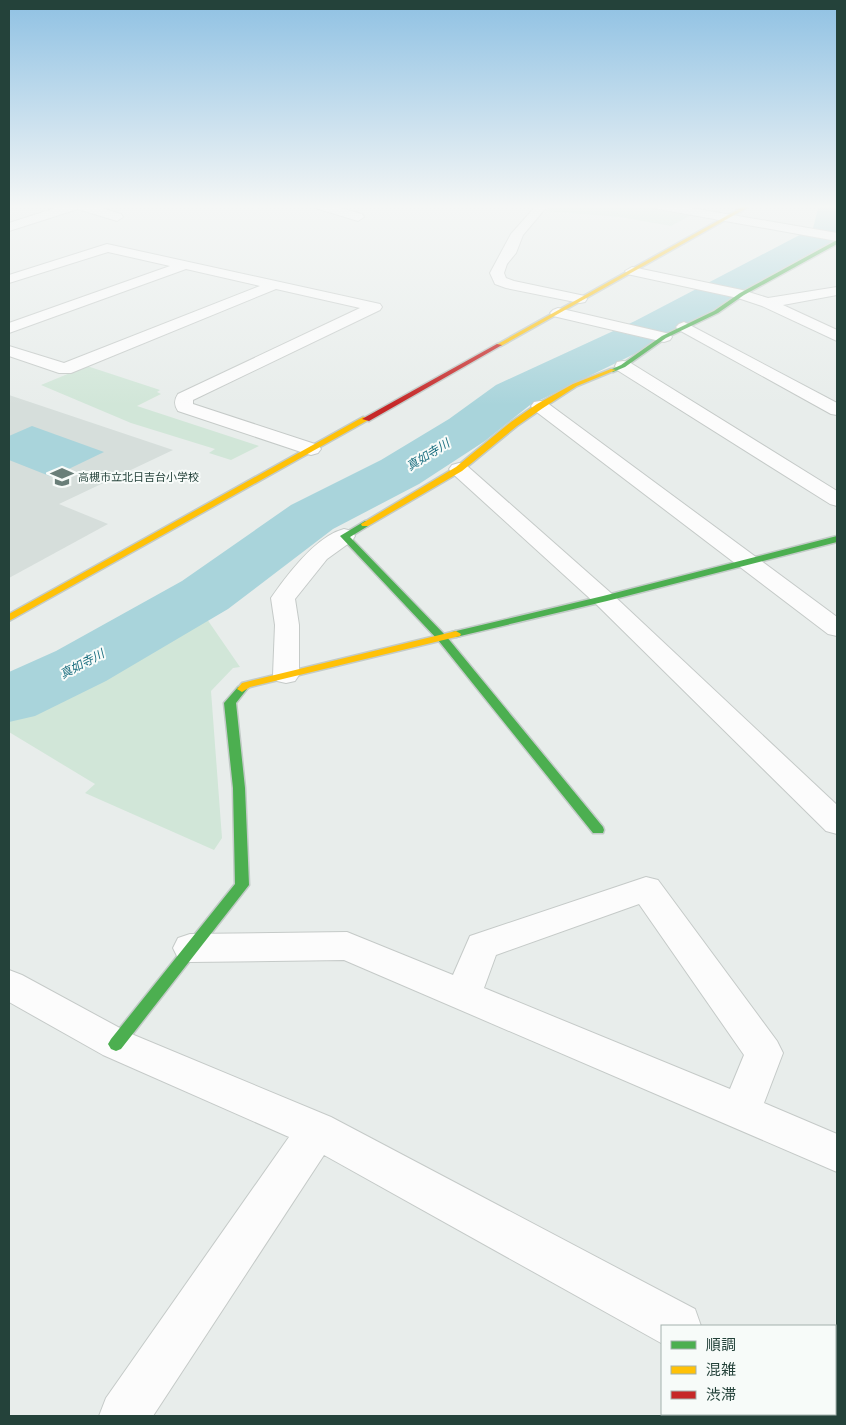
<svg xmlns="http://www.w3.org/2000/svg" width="846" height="1425" viewBox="0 0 846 1425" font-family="'Source Sans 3','Noto Sans JP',sans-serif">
<rect width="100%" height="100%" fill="#e8edeb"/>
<!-- built -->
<path fill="#d6dedb" d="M9 395 173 450 59 504 108 524 9 578Z"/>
<!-- green -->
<path fill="#d1e6d8" d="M558 205H638L693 214 671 226 620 217 545 211Z
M87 366 160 390 157 392 161 394 137 406 259 446 231 460 209 453 215 449 131 423 41 385Z
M200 609 240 667 233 668 211 691 222 838 214 850 85 793 95 784 9 732V721L85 681Z"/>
<!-- water -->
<path fill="#a9d4db" d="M32 426 104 452 52 477 9 460V436Z"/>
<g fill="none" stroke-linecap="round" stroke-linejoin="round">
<!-- river -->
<path fill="#a9d4db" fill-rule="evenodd" d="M819 205H837V242L665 339 530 405 485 441 419 484 333 529 228 609 106 681 35 716 9 722V672L56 651 182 581 291 505 381 460 449 419 496 385 635 321 813 228Z"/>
<defs>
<path id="street" d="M65 205H91L121 214 123 217 117 221 78 209 9 231V223Z
M310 205H330L362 214 364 217 358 221 312 207Z
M552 205 544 210 523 235 516 253 507 264 504 273 506 278 514 281 585 296 587 299 585 302 580 303 506 288 495 284 490 273 511 234 536 206Z
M647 205H674L837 233V241L653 208Z
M107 244 380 304 382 307 380 310 193 400V404L318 445 321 449 318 453 311 455 304 453 178 411C174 405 174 400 178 394L360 308 276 289 71 373H59L9 356V346L64 363 260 286 186 269 9 333V323L170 266 108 252 9 283V275Z
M632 267 742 290 768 298 837 287V295L783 305 837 330V341L762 306 738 298 627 274 625 271Z
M558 308 670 334 672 337 670 340 664 342 553 316 550 313 553 310Z
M684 322 837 403V415L831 414 679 330 676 327 679 324Z
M623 361 629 362 837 491V506L830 504 617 370 615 366 617 362Z
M540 401 546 402 837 617V636L828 634 534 410 531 406 534 402Z
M459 463 466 465 612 594 837 805V834L826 831 596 604 452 473 449 469 452 465Z
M344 529 352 531 355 536 352 541 327 559 295 599 299 625V675L295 681 286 683 277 681 273 675 275 625 271 598C287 575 316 536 344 529Z
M646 877 658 880 777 1041 783 1053 764 1103 837 1134V1172L344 960 190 962 178 958 173 948 178 938 190 934 347 932 453 975 470 936ZM639 904 744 1055 730 1089 484 988 496 955Z
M9 970 22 975 129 1033 331 1117 695 1309 701 1326H662L661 1343 324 1155 153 1416H99L106 1398 289 1137 103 1055 9 1002Z
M835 1386 837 1387V1416H813L811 1414H835Z"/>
<path id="fast" d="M837 240V244L744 295 718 313 666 338 625 367 613 372 610 370 621 365 662 336 714 311 740 293Z
M365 521 368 522V526L350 537 446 636 603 827 604 830 603 833H593L438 640 340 536Z
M837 536V542L607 601 456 637 451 634 452 632 603 596Z
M242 686 247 689 236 703 245 788 249 885 121 1049 116 1051 111 1049 108 1044 111 1039 235 884 233 788 224 703 238 687Z"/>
<path id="slow" d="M746 205H752L501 346 496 345Z
M611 369 616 370 577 386 543 408 517 426 462 471 368 526H362L361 524 456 467 511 422 537 404 573 384Z
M363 417 370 419 9 621V614Z
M456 631 461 634 460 636 250 687 242 692 237 689 242 683Z"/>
<path id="jam" d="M497 344 502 345 369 421 362 419Z"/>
</defs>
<!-- street casing -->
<use href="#street" stroke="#c5cac8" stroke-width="2"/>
<!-- fast casing -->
<use href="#fast" stroke="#c3cbc8" stroke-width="3"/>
<!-- slow casing -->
<use href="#slow" stroke="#c3cbc8" stroke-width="3"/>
<!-- jam casing -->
<use href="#jam" stroke="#c3cbc8" stroke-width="3"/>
<!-- path -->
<path stroke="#c3ccca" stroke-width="1" stroke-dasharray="1 2" stroke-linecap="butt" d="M605 211 620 214"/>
<!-- street -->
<use href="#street" fill="#fcfcfc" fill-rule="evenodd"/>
<!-- fast -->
<use href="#fast" fill="#4caf50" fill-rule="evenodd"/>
<!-- slow -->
<use href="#slow" fill="#ffc107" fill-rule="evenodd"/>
<!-- jam -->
<use href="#jam" fill="#c62828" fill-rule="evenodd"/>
</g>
<!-- sky -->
<linearGradient id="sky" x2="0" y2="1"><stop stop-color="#8fc1e3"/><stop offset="0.51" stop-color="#f5f7f6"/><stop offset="1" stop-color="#f5f7f6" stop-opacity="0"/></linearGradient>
<rect width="846" height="405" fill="url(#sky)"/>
<!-- icons -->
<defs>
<symbol id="school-bare" viewBox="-9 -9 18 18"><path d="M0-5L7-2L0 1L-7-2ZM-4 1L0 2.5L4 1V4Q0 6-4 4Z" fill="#697e78" stroke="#f7fbf9" stroke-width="2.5" paint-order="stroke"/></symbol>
</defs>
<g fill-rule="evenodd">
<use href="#school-bare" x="46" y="461" width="32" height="32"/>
</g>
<g text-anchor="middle" stroke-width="4" stroke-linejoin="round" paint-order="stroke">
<!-- far-poi labels -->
<g font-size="11" fill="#24423a" stroke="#f7fbf9" text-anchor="start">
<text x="78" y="481">高槻市立北日吉台小学校</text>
</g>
<!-- far-water labels -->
<g font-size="12" font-style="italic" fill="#1c6f80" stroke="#f7fbf9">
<text transform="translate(428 455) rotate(-32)" y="4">真如寺川</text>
<text transform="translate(82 664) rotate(-28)" y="4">真如寺川</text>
</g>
</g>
<!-- border -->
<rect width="846" height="1425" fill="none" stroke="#24423a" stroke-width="20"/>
<!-- legend -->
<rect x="661" y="1325" width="175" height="90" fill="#f7fbf9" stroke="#a3b1ad"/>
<rect x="671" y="1341" width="25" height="8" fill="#4caf50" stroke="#a3b1ad"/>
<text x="706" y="1350" font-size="15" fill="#24423a">順調</text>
<rect x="671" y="1366" width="25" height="8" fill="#ffc107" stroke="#a3b1ad"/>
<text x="706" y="1375" font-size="15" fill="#24423a">混雑</text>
<rect x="671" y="1391" width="25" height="8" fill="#c62828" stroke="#a3b1ad"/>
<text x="706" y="1400" font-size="15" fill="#24423a">渋滞</text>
</svg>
